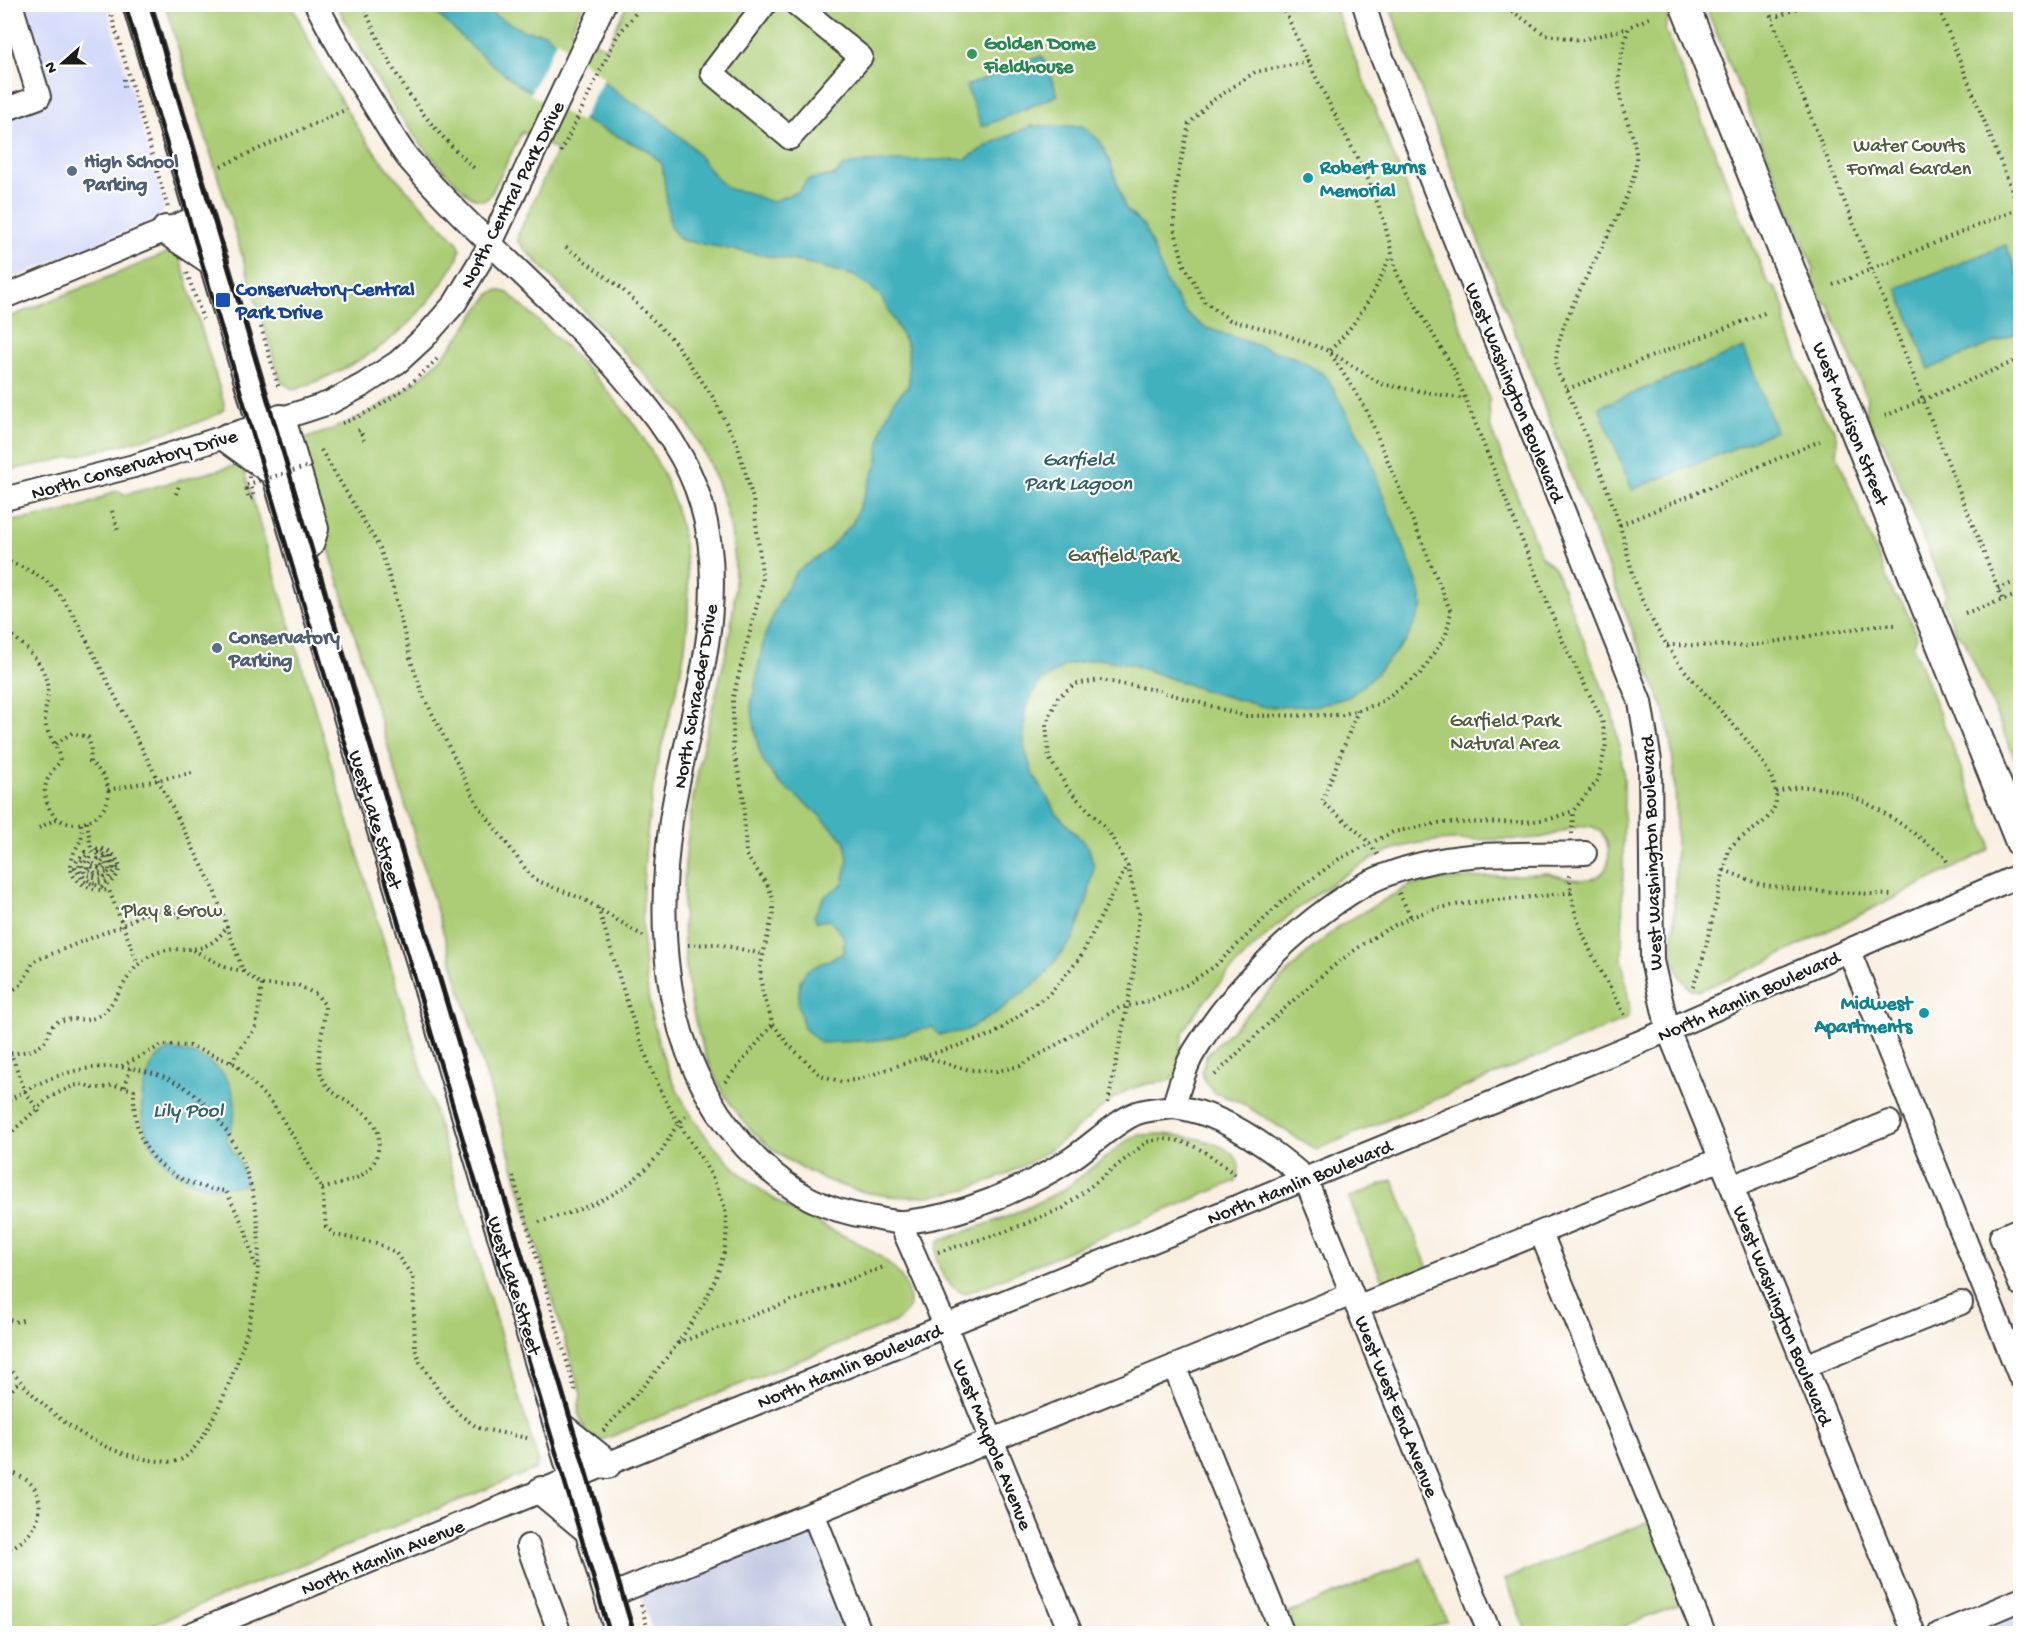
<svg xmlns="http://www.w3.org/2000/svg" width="2025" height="1638" viewBox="0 0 2025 1638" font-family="'Gochi Hand',sans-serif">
<rect width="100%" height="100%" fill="#fff"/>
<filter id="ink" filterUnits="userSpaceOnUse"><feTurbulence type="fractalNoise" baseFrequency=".0167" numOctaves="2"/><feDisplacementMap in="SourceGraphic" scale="12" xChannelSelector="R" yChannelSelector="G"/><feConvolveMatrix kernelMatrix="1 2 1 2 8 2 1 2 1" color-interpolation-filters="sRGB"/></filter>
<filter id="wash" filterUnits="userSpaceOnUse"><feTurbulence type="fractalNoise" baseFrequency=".008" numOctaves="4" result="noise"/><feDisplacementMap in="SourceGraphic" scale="24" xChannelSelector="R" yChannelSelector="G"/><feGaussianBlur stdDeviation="1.35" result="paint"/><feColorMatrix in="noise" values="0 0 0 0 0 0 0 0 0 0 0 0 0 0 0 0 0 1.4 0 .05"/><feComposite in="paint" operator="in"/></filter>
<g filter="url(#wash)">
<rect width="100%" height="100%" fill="#f9efe1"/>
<!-- built -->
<path fill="#d2d9f9" d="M11 5H106L165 207 158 218 5 281V110L39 96Z
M2020 1608V1633H1959Z"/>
<!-- industrial -->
<path fill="#bcc3de" d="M813 1513 861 1633H653L638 1585Z"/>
<!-- green -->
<path fill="#accd76" stroke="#647449" stroke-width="1.5" d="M165 5H292C314 53 338 101 369 144 395 180 428 211 458 243L460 249 458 258C418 328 369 363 294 390L281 382Z
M337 5H583L571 29 606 48 627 5H1334L1489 398 1490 426 1541 556 1555 568 1612 712 1620 748 1624 779 1622 958 1630 1009 1627 1019 1316 1150 1240 1102 1215 1093 1204 1080 1202 1070 1206 1056 1307 953 1339 926 1398 892 1410 885 1445 880 1548 873C1573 882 1614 888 1608 848 1607 841 1605 836 1600 831 1584 817 1556 837 1538 838 1482 843 1423 831 1372 859 1304 896 1243 951 1196 1012 1191 1019 1184 1028 1182 1037 1178 1050 1184 1072 1170 1080 1167 1082 1155 1083 1152 1083 1140 1085 1127 1090 1117 1096 1094 1112 1074 1133 1051 1149 972 1202 888 1214 803 1169 662 1095 673 894 700 761 712 699 735 642 735 578 736 518 712 460 680 411L518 242V235L557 150 522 132 491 194 486 200C470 201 463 189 453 179 402 131 369 67 337 5Z
M1389 5H1662L1668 19 1665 29 1768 283C1781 291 1788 310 1785 325L1822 415C1834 424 1839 437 1836 453L1894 596 1903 603 1917 637 1913 646 1989 840V849L1985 852 1762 964 1699 991C1682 989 1676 969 1673 954 1674 875 1683 790 1665 713L1469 216Z
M1705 5H2020V770L1964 639 1956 634 1943 602 1946 594 1884 442C1870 432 1863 415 1867 398L1829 305 1821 301 1812 278 1814 269Z
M172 251 178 252 224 403V409C208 428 38 465 5 471V319Z
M498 290 508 293C564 345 628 400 661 470 687 523 693 589 685 647 679 691 663 733 655 777 642 855 636 939 652 1017 664 1075 692 1128 735 1168 753 1185 772 1199 793 1211 829 1233 918 1256 908 1310L897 1321 600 1441 587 1435 578 1412 581 1394 298 445 305 439C356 422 406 397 443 356 461 337 474 313 491 293Z
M242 464 538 1461 536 1469 132 1633H5L4 523C33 517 66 514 93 502 102 499 109 491 119 491L123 495Z
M1161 1134C1186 1136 1254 1142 1236 1181L965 1294C946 1287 930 1260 939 1241L1012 1215 1063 1190 1128 1140 1139 1135Z
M1393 1180 1429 1271 1385 1288 1349 1198Z
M1651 1521 1684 1603 1606 1633H1527L1505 1579Z
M1421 1558 1447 1621 1417 1633 1293 1634 1285 1615Z"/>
<!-- water -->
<path fill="#42b1be" stroke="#2f666d" stroke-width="1.5" d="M428 5H486L494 15 524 31 545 33 569 55 628 100 653 114 690 145 719 181 729 189 746 192 771 202 799 191 807 180 835 175 844 166 863 162 966 159 990 144 1031 126H1082L1100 141 1111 164 1125 208 1145 227 1167 284 1186 313 1204 327 1301 360 1326 376 1369 454 1383 496 1418 584 1423 606 1407 639 1374 676 1349 697 1317 706 1265 707 1206 691 1130 664 1097 659 1066 665 1038 684 1025 709 1024 746 1032 772 1057 814 1089 848 1094 867 1088 898 1073 939 1041 979 995 1014 965 1031 939 1035 932 1027 881 1040 821 1043 804 1028 798 1005 800 981 807 970 844 953 843 935 829 920 817 922 814 916 824 897 843 884 848 858 844 840 817 813 778 782 764 763 758 747 751 706 764 638 778 604 796 572 825 552 852 524 877 464 882 428 893 402 909 385 908 347 880 295 855 276 811 264 681 240 670 227 662 164 647 150 589 123 517 84 475 50Z
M1042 56 1058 95 982 127 966 86Z
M2006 245 2020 280V332L1929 369 1897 288Z
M1744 348 1776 431 1632 490 1599 407Z
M171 1050C218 1053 252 1092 226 1138L240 1164 246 1185C231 1187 215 1188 200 1184 156 1171 131 1123 146 1080 151 1065 156 1054 171 1050Z"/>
<!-- pier -->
<path fill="#f9efe1" d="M557 40 604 78 581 122 530 94Z"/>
</g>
<g filter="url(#ink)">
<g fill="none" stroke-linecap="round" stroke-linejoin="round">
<defs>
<path id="minor" d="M316 4C335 41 356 77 379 113 388 128 397 144 408 158 478 240 564 305 633 389 662 424 688 459 701 503 733 610 687 715 671 821 654 943 666 1073 760 1162 793 1193 823 1210 869 1217 881 1219 893 1223 905 1222 963 1216 1022 1190 1071 1159 1091 1146 1116 1121 1137 1113 1148 1109 1162 1109 1173 1107 1179 1090 1184 1068 1194 1052 1232 989 1298 924 1362 886 1384 874 1410 866 1435 861 1484 851 1536 855 1585 853
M765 4 712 73 790 138 861 57 796 4
M1364 4 1375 40 1640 702 1650 761 1652 961 1668 1030 1914 1634
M4 110 39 97 11 4
M4 297 200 216
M4 499 134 466 329 403 363 385 398 362 424 338 455 303 491 243 604 4
M1849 951 2020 1377
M1173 1107C1222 1112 1269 1147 1305 1178L1490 1634
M1732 1187 1889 1122
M900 1222 945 1325 1071 1634
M2020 1229 2001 1237 2020 1284
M1541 1233 1704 1634
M1357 1307 1721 1159
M1174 1366 1283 1634
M1805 1366 1961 1303
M813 1513 861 1634
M528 1546 560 1634
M609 1596 1352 1294
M191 1634 1638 1043 2020 875
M1939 1634 2020 1600"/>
<path id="major" d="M137 4 620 1634
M1684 4 2020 842
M166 230 214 262
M281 419 314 529 309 544
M227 438 277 474
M558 1425 607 1464
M542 1491 589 1530"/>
</defs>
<!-- minor casing -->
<use href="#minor" stroke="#3d3c3a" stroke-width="26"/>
<!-- major casing -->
<use href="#major" stroke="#3d3c3a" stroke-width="32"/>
<!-- path -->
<path stroke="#3d3c3a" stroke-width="4" stroke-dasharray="1.5 4.5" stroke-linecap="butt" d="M108 4 168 208
M363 4C391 74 419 117 474 168L478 167
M1502 4 1546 35 1582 40 1628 28
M1766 4 1772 19
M1807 4 1772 19 2003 601
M1937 4 2020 210
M1649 18 1629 27C1620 53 1615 82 1623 108 1629 129 1640 148 1635 170 1626 220 1547 326 1557 369 1558 376 1564 383 1567 389 1585 435 1605 479 1620 526 1626 546 1630 567 1637 587 1645 611 1662 638 1676 659 1699 692 1772 756 1776 793 1779 824 1743 830 1729 849L1703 958 1693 987
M1308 62 1255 72 1209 103 1189 124 1176 184 1174 227 1184 265 1205 302 1230 320 1278 332 1329 351 1381 384 1465 399
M124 79V88
M561 152 617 36 643 4
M221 166 347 109
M566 247 621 288 673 340 713 397 737 444 753 499 763 581 733 697V748L743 793 746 855 767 884 773 898V913L760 968 762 991 773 1024 787 1043 820 1075 842 1082 863 1078 922 1057 970 1070 997 1071 1020 1066 1119 1008 1146 1002 1186 985 1215 966 1286 898 1339 859 1393 832 1439 823 1527 822 1553 818 1573 811 1598 780 1606 744 1602 719 1563 642 1453 368 1397 274 1384 221 1370 183 1305 56 1282 4
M187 273 203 319
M1833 285 2020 208
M261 327 279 389
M1567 389 1767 312
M1885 416 2020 359
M342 423C376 412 412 385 437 359
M358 431 360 430 364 440
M321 450 380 548 393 588 411 661 423 695 478 805 533 879 585 900 643 936
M246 489 249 499 254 497 251 487
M176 494 179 486
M112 511 118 531
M1620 525 1820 441
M4 560C42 574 53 582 74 616L213 887 243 971 262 985H298L317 995 325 1005C325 1026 315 1054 321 1074 332 1109 386 1103 378 1150 373 1179 347 1181 322 1189
M1998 589 2020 580
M1965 613 2020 594
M4 628C24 646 47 663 48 692 48 701 44 710 45 720 46 737 59 745 60 762 50 771 42 785 46 799 59 854 146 807 90 762L91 747 88 737 72 733 55 744
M1667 645 1747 646 1879 625H1895
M1358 710 1322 802 1364 837 1379 857
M108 790 192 773
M1776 792C1786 790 1798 786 1808 787 1861 789 1904 826 1944 856L1949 865
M87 822 92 855 82 865 85 874 101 880 113 868 110 857 95 852 99 849 111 855 117 868 107 881C94 886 84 881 79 868L80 862 87 855 85 852 77 861 75 868 83 881 102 887 115 879 120 868C116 854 108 846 93 849L94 853 106 855 110 863 109 872 96 876 86 869 90 861 98 867 103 861 101 869 89 866 95 873 102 872 107 866 104 858 98 859 99 863
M81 824C85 844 75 843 72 860 66 882 91 892 109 890L138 964
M39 828 58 818
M1572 834 1573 811
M1724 870 1759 884 1800 890 1891 895
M1570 875C1568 923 1605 976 1626 1017
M1399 893 1412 919
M598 908C618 970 634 1034 662 1093 679 1129 707 1160 721 1197 752 1274 650 1379 603 1431
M688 945 717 944 763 954
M193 950 227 968 243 971
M4 995 21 985 34 961 123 925 141 915 158 911 174 912 184 919
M4 1035 25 1091 41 1115
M11 1054C22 1052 38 1051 45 1041 50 1033 49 1024 60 1021 76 1016 90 1025 104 1012 122 995 126 969 150 956 181 939 200 964 227 927
M923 1057 994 1034 1049 994 1080 958 1127 865
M231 1062 256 1027 262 985
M122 1066 162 1045 190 1046 235 1064 274 1106 295 1139 322 1189 326 1227 335 1235 376 1243 395 1252 413 1277 415 1348 420 1362 441 1394 459 1414 478 1428 527 1438
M1215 1075C1272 1021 1359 928 1436 909 1481 898 1527 900 1572 892
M725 1082 773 1024
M125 1087 130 1068
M1108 1103 1133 976 1139 913 1128 867 1109 832 1069 790 1049 758 1046 724 1058 697 1075 684 1100 680 1156 690 1245 716 1342 715 1378 704 1421 673 1446 635 1451 612 1366 409 1329 351C1356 326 1377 290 1390 256
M4 1104C47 1074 94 1059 145 1071 177 1078 203 1097 221 1123 279 1204 262 1310 224 1395 216 1413 199 1450 182 1459 173 1464 161 1461 151 1460 89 1450 43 1410 4 1362
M4 1139 50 1097 73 1086 83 1084 93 1088H104L114 1085 134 1090C134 1097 134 1105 135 1113 140 1162 181 1187 226 1191L245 1229 256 1269
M513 1176 576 1393
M539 1222C587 1208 621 1198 656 1158 669 1143 672 1126 689 1114
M938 1252 1005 1232 1063 1208 1147 1142C1183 1131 1212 1156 1238 1177
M4 1318 15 1322 26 1319
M678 1343 884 1267
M4 1398 20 1381
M4 1469C13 1473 27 1478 33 1486 50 1511 31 1543 4 1550
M641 1605 649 1634"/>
<!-- minor -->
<use href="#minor" stroke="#fff" stroke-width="22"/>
<!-- major -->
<use href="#major" stroke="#fff" stroke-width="28"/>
<!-- rail -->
<path stroke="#1c1c1c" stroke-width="4.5" d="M125 4 610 1634
M150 4 634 1634"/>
<!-- path-bridge -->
<path stroke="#3d3c3a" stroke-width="4" stroke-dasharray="1.5 4.5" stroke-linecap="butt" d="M249 478V471
M246 489 245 485 309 466 310 469"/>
</g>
</g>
<!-- markers -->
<circle fill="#2e9e5b" stroke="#fff" stroke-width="2" cx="972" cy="54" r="6"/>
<g fill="#5c6f8a" stroke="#fff" stroke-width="2">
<circle cx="72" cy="171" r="6"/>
<circle cx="217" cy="648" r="6"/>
</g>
<g fill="#0f9aa8" stroke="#fff" stroke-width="2">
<circle cx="1308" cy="178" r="6"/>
<circle cx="1924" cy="1013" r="6"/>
</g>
<rect fill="#1a4fb4" stroke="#fff" stroke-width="2" x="215" y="292" width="16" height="16" rx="3"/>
<g text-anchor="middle" stroke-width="4.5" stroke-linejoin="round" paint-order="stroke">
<!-- leisure labels -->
<g font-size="20" font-weight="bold" fill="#27864d" stroke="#fff" text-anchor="start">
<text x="984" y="49">Golden Dome<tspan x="984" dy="23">Fieldhouse</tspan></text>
</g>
<!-- park labels -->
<g font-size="20" fill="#4e5a3c" stroke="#fff">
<text x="1909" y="151">Water Courts<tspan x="1909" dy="23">Formal Garden</tspan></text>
<text x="1123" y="561">Garfield Park</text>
<text x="1505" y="726">Garfield Park<tspan x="1505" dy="23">Natural Area</tspan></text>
<text x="172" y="916">Play &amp; Grow</text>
</g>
<!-- service labels -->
<g font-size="20" font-weight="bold" fill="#4e5e75" stroke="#fff" text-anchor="start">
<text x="84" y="167">High School<tspan x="84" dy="23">Parking</tspan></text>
<text x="229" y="643">Conservatory<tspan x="229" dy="23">Parking</tspan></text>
</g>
<!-- culture labels -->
<g font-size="20" font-weight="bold" fill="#0d838f" stroke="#fff" text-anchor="start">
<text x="1320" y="173">Robert Burns<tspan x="1320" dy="23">Memorial</tspan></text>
<text x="1912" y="1009" text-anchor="end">Midwest<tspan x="1912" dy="23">Apartments</tspan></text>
</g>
<!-- street labels -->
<g font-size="20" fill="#1c1c1c" stroke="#fff">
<text transform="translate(511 194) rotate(-63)" y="7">North Central Park Drive</text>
<text transform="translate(1516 392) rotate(68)" y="7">West Washington Boulevard</text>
<text transform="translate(1852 423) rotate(68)" y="7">West Madison Street</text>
<text transform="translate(134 463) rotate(-16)" y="7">North Conservatory Drive</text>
<text transform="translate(694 696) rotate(-80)" y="7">North Schraeder Drive</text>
<text transform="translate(377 819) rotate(73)" y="7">West Lake Street</text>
<text transform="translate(1650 853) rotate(-92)" y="7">West Washington Boulevard</text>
<text transform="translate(1748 995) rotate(-24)" y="7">North Hamlin Boulevard</text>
<text transform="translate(1299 1181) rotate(-22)" y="7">North Hamlin Boulevard</text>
<text transform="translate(516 1285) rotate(73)" y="7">West Lake Street</text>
<text transform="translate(1784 1315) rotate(68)" y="7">West Washington Boulevard</text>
<text transform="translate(849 1365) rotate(-22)" y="7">North Hamlin Boulevard</text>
<text transform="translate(1398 1406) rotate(68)" y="7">West West End Avenue</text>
<text transform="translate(994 1444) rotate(68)" y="7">West Maypole Avenue</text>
<text transform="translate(382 1556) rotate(-22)" y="7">North Hamlin Avenue</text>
</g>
<!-- transit labels -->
<g font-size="20" font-weight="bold" fill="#164399" stroke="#fff" text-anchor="start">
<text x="236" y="295">Conservatory-Central<tspan x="236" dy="23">Park Drive</tspan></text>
</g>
<!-- water labels -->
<g font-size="21" font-style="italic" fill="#2d5f65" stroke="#fff">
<text x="1078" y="465">Garfield<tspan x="1078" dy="24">Park Lagoon</tspan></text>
<text x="188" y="1116">Lily Pool</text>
</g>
</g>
<!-- margin -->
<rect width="2025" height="1638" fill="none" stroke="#fff" stroke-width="24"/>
<!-- north arrow -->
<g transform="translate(63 63) rotate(249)" stroke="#ffffff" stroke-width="4.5" paint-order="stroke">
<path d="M0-4.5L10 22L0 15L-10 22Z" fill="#1c1c1c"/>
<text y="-9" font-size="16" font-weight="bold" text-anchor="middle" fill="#1c1c1c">N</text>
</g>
</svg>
